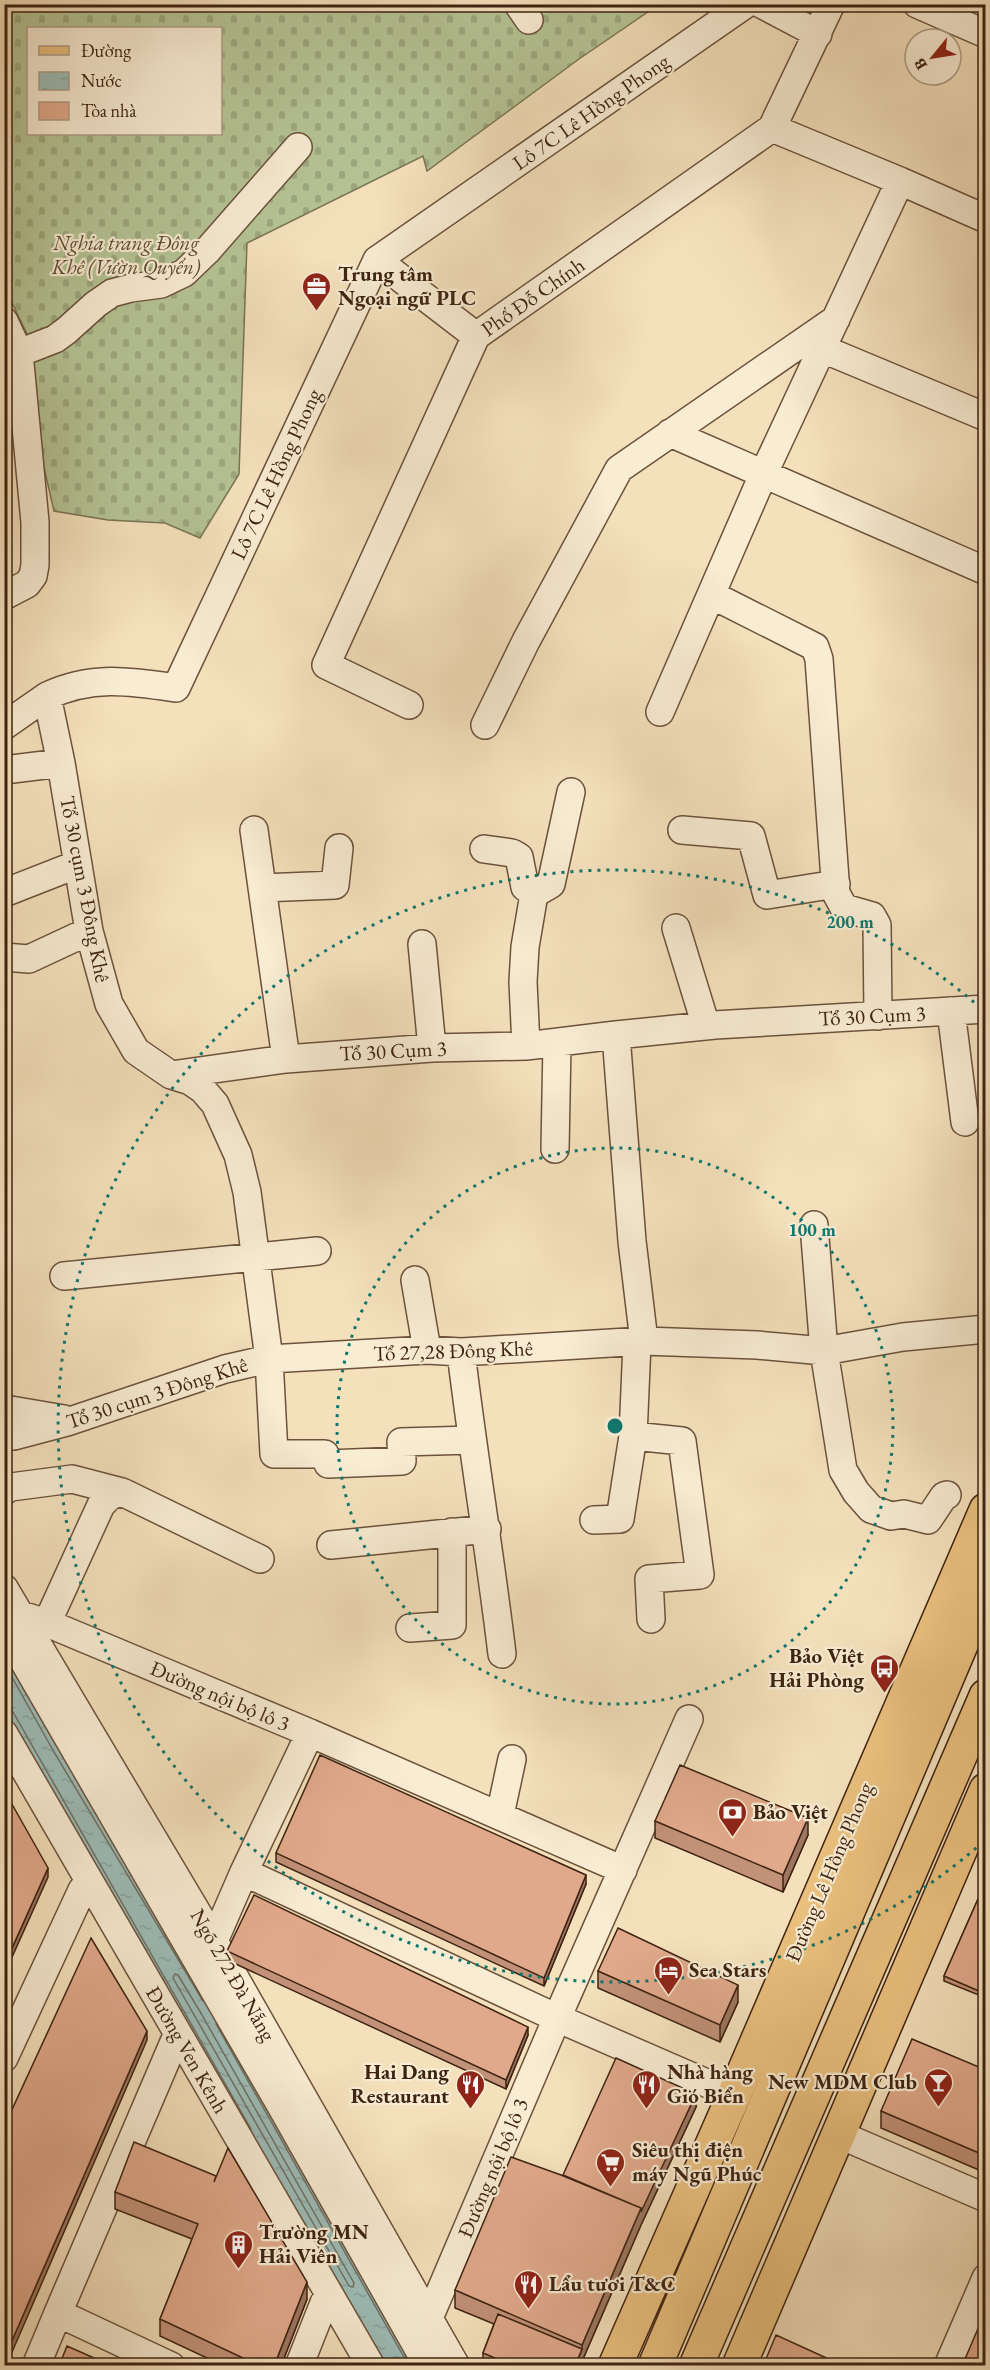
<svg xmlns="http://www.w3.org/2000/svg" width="990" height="2370" viewBox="0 0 990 2370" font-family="'EB Garamond',serif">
<defs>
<pattern id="cemetery-stones" width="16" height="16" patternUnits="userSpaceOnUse" patternTransform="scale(1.5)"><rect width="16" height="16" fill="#b5c496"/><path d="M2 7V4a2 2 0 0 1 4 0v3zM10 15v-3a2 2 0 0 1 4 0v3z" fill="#9da880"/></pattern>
<pattern id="water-ripples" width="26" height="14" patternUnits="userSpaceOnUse" patternTransform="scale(1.5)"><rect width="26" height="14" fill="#9dbcb7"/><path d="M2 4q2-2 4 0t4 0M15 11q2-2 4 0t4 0" fill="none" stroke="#88a19c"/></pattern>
</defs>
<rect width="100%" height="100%" fill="#f4e1bc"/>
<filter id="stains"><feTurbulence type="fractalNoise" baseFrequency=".00333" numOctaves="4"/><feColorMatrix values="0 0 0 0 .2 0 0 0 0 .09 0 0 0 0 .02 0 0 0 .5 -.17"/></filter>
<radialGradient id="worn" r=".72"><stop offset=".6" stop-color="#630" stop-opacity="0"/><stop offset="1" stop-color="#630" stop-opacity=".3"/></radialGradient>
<!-- cemetery -->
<path fill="url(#cemetery-stones)" stroke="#7a7454" stroke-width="1.5" fill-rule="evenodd" d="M4 5H658L579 59 427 171 423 156 247 243 239 474 200 538 165 523 108 520 54 511 28 398 36 353 5 288ZM28 28H220V134H28Z"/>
<!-- water -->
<path fill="url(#water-ripples)" stroke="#777f75" stroke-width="1.5" d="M4 1650 416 2365H378L5 1711Z"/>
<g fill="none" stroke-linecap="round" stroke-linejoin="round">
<!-- shore -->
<path stroke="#6e7064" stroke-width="1.5" d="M4 1663 54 1752 203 2001
M4 1709 13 1712 251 2129
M175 1974 178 1975 202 2015 354 2283 353 2287 349 2286 173 1978Z
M216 2024 409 2366"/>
<defs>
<path id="minor" d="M518 4 529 20
M761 4 818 34
M917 4 986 34
M772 128 900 181 986 219
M377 260 476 336
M4 321 19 353 35 522V565L33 576 27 584 4 596
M823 349 986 417
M19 353 55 339 66 331 96 304 112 293 131 288 161 284 184 273 207 251 298 147
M670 433 986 571
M712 595 815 647 819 659 836 893 844 908 872 916 877 925 878 1016
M409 705 326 665 476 336 772 128 831 4
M660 712 763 475 900 181
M485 725 526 641 619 469 836 319
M4 726 47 696
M4 770 61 763
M254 830 286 1059
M682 830 751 836 767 895 836 884
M484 849 512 853 519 857 525 887 534 894
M262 888 335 885 339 848
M4 893 78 864
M676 928 706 1026
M422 944 432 1048
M4 957 29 959 89 931
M951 1011 965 1122
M526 1046 523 982 525 947 534 894 551 884 571 792
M171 1075 286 1059 432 1048 526 1046 616 1035
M555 1149 557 1043
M814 1225 824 1351 843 1470 856 1492 871 1509 891 1516 904 1514 928 1520 944 1496 947 1495
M64 1276 317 1251
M415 1280 427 1350
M644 1341 632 1241 616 1035 715 1025 986 1009
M461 1352C473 1453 490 1553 502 1654
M5 1409 64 1419
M14 1436 67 1422 225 1369 269 1359 427 1350 461 1352 644 1341 757 1345 824 1351 903 1337 986 1329
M633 1436 682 1441 700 1575 649 1579 651 1619
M472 1440 401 1442 402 1461 328 1464 325 1454H274L269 1359 247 1192 238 1155 215 1104 203 1090 190 1081 171 1075 136 1051 109 1004 89 931 61 763 47 696C92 675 129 681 176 688L377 260 746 4
M4 1491 11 1487 72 1479 122 1492 260 1559
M594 1520 620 1519 633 1436 637 1343
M331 1545 487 1529
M4 1588 214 1941 456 2366
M21 1615 47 1623 310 1733 244 1872 214 1941
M47 1623 101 1505 110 1496 122 1492
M4 1627 281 2106 428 2366
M410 1628 452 1625V1532
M310 1733 623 1870
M4 1734 371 2366
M500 1815 512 1759
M244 1872 557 2018 734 2095
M4 2058 82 1890
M838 2134 986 2198
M429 2318 557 2018 689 1719
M36 2366 58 2313
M171 2366 58 2313 174 2042
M299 2366 324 2303
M948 2366 986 2278"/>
<path id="major" d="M615 2366 734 2095 986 1510
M655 2366 986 1586
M696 2366 986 1696
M739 2366 986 1790"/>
</defs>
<!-- minor casing -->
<use href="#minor" stroke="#6c523c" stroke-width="30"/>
<!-- major casing -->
<use href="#major" stroke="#3e2312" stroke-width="36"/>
<!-- minor -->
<use href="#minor" stroke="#f8ecd3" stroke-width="27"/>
<!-- major -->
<use href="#major" stroke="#eac07e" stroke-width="33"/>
</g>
<!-- wall -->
<path fill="#c19178" stroke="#3e2312" stroke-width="1.5" d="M655 1821 808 1835 783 1892 655 1838Z
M276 1853 586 1884 544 1986 276 1862Z
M986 1881V1998L944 1981V1976Z
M227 1951 528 2035 506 2089 227 1960Z
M598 1971 738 2002 720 2042 598 1988Z
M986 2070V2173L881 2128V2111Z
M696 2107 641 2225 580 2366H483V2353L494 2324 455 2308V2290L563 2175Z
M216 2179 307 2299 281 2366H224L160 2336V2319L192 2239 115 2209V2192Z"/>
<!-- shaded-wall -->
<path fill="#9d7661" stroke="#3e2312" stroke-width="1.5" d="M808 1818V1835L783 1892V1875Z
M48 1868V1877L4 1975V1966Z
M586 1875V1884L544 1986V1978Z
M738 1985V2002L720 2042V2025Z
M528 2027V2035L506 2089V2080Z
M147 2031V2040L6 2366H4V2359Z
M696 2094V2107L641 2225 580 2366H575L582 2349V2345L641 2208Z
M307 2282V2299L281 2366H274Z"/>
<!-- building -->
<path fill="#e0a98b" stroke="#3e2312" stroke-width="1.5" d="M320 1755 586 1875 544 1978 276 1853Z
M680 1765 808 1818 783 1875 655 1821Z
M4 1790 48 1868 4 1966Z
M986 1881V1994L944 1976Z
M254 1895 528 2027 506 2080 227 1951Z
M618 1928 738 1985 720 2025 598 1971Z
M91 1938 147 2031 4 2359V2127Z
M912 2039 986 2070V2156L881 2111Z
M616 2058 696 2094 641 2212V2208L563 2175Z
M134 2142 216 2176 214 2182 228 2148 307 2282 274 2366H260L160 2319 198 2224 115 2192Z
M511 2157 561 2175 641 2208 582 2345 455 2290Z
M986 2310V2366H962Z
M498 2314 582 2349 575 2366H514L483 2353Z
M776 2335 844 2366H763Z
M67 2346 112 2366H59Z"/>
<!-- distance rings -->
<g fill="none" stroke="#0f766e" stroke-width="3" stroke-dasharray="3 6">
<circle cx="615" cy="1426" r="278"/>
<path d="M983 1842A556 556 0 1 1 983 1010"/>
</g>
<!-- icons -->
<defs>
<symbol id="office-pin" viewBox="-11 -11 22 30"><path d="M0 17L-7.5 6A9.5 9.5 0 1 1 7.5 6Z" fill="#8f2418" stroke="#f8ecd3"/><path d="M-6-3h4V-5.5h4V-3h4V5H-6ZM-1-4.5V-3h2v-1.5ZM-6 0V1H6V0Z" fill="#fff"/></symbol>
<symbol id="bus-pin" viewBox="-11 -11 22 30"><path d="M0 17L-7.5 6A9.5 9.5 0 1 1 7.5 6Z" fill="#8f2418" stroke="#f8ecd3"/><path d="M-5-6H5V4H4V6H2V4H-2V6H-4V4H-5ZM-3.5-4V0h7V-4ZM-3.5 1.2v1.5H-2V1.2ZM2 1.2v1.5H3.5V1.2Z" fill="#fff"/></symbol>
<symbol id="bank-pin" viewBox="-11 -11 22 30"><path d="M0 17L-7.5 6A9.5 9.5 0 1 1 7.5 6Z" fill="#8f2418" stroke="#f8ecd3"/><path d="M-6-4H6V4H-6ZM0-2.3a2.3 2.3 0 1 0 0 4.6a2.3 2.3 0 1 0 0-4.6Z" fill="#fff"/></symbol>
<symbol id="hotel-pin" viewBox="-11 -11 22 30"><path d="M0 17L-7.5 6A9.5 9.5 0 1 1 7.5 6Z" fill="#8f2418" stroke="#f8ecd3"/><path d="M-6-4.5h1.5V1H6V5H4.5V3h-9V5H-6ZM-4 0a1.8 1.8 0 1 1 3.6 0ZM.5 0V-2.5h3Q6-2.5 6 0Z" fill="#fff"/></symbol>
<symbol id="bar-pin" viewBox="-11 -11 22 30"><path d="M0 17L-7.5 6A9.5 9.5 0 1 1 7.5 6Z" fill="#8f2418" stroke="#f8ecd3"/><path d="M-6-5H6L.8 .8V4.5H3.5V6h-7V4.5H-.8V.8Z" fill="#fff"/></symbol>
<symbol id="restaurant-pin" viewBox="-11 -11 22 30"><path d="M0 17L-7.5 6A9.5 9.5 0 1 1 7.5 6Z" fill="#8f2418" stroke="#f8ecd3"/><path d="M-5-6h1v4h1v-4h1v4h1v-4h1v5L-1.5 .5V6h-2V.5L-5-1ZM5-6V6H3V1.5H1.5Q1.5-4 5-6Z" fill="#fff"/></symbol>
<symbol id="supermarket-pin" viewBox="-11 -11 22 30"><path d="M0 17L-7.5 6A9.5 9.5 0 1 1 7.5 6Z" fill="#8f2418" stroke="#f8ecd3"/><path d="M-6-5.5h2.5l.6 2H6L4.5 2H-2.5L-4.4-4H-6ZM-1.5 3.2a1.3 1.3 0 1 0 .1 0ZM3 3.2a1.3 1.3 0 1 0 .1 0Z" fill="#fff"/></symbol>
<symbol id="building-pin" viewBox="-11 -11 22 30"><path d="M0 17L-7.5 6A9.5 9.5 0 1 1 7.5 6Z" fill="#8f2418" stroke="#f8ecd3"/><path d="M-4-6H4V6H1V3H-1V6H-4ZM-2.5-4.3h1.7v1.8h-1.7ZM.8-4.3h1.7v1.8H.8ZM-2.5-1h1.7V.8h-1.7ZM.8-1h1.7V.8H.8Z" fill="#fff"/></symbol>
</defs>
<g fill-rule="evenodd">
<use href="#office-pin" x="300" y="270" width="33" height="45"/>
<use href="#bus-pin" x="868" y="1652" width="33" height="45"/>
<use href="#bank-pin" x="716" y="1796" width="33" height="45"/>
<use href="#hotel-pin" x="652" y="1954" width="33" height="45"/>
<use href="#bar-pin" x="922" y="2066" width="33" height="45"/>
<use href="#restaurant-pin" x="454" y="2068" width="33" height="45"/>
<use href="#restaurant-pin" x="630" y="2068" width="33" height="45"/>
<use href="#supermarket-pin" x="594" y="2146" width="33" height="45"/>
<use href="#building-pin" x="222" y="2228" width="33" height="45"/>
<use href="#restaurant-pin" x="512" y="2268" width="33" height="45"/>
</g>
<g text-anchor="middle" stroke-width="4.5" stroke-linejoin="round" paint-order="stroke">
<!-- street labels -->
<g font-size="21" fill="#3e2312" stroke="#f8ecd3">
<text transform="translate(591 112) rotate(-35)" y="7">Lô 7C Lê Hồng Phong</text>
<text transform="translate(533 297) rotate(-35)" y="7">Phố Đỗ Chính</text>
<text transform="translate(276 474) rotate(-65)" y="7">Lô 7C Lê Hồng Phong</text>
<text transform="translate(85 889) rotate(79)" y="7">Tổ 30 cụm 3 Đông Khê</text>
<text transform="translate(872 1016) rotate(-3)" y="7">Tổ 30 Cụm 3</text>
<text transform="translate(393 1051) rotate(-3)" y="7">Tổ 30 Cụm 3</text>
<text transform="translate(453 1351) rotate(-2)" y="7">Tổ 27,28 Đông Khê</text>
<text transform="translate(157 1393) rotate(-18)" y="7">Tổ 30 cụm 3 Đông Khê</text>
<text transform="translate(220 1696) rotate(23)" y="7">Đường nội bộ lô 3</text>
<text transform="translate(829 1872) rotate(-67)" y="7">Đường Lê Hồng Phong</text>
<text transform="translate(233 1975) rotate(60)" y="7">Ngõ 272 Đà Nẵng</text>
<text transform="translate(187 2050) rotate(60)" y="7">Đường Ven Kênh</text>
<text transform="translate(493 2168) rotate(-67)" y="7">Đường nội bộ lô 3</text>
</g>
<!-- park labels -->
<g font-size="21" font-style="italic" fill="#5c4b33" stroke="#f8ecd3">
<text x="126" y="250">Nghia trang Đông<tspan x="126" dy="24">Khê (Vườn Quyến)</tspan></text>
</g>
<!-- poi labels -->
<g font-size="21" font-weight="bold" fill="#3e2312" stroke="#f8ecd3" text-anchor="start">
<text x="338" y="281">Trung tâm<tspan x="338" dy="24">Ngoại ngữ PLC</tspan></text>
<text x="864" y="1663" text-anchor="end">Bảo Việt<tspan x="864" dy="24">Hải Phòng</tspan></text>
<text x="753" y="1819">Bảo Việt</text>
<text x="689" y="1977">Sea Stars</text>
<text x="449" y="2079" text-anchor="end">Hai Dang<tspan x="449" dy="24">Restaurant</tspan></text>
<text x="667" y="2079">Nhà hàng<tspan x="667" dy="24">Gió Biển</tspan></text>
<text x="917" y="2089" text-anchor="end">New MDM Club</text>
<text x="632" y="2157">Siêu thị điện<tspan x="632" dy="24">máy Ngũ Phúc</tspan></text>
<text x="259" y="2239">Trường MN<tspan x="259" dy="24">Hải Viên</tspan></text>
<text x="549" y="2291">Lẩu tươi T&amp;C</text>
</g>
</g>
<circle cx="615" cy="1426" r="9" fill="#0f766e" stroke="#f8ecd3" stroke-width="3"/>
<g font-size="18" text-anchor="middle" font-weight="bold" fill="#0f766e" stroke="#f8ecd3" stroke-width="4.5" stroke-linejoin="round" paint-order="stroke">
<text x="850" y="928">200 m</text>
<text x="812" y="1236">100 m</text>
</g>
<!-- margin -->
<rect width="990" height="2370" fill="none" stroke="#f4e1bc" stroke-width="24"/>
<rect x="6" y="6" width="978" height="2358" fill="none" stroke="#3e2312" stroke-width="3"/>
<rect x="12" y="12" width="966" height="2346" fill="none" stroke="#3e2312" stroke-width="1.5"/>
<!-- legend -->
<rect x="27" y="27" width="195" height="108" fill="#f8ecd3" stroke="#ae9c86" stroke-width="1.5"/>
<rect x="39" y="46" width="30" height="9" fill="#eac07e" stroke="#ae9c86" stroke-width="1.5"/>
<text x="81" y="57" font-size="18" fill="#3e2312">Đường</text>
<rect x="39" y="72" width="30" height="18" fill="url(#water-ripples)" stroke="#ae9c86" stroke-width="1.5"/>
<text x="81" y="87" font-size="18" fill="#3e2312">Nước</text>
<rect x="39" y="102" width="30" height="18" fill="#e0a98b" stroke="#ae9c86" stroke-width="1.5"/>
<text x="81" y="117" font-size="18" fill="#3e2312">Tòa nhà</text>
<!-- north arrow -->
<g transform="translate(933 57) rotate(240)"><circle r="28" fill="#f8ecd3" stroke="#ae9c86" stroke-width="1.5"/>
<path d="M0-4.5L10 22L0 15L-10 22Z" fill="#8f2418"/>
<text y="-9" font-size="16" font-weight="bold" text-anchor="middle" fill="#3e2312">B</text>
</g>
<rect width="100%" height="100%" filter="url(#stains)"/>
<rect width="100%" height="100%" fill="url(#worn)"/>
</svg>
